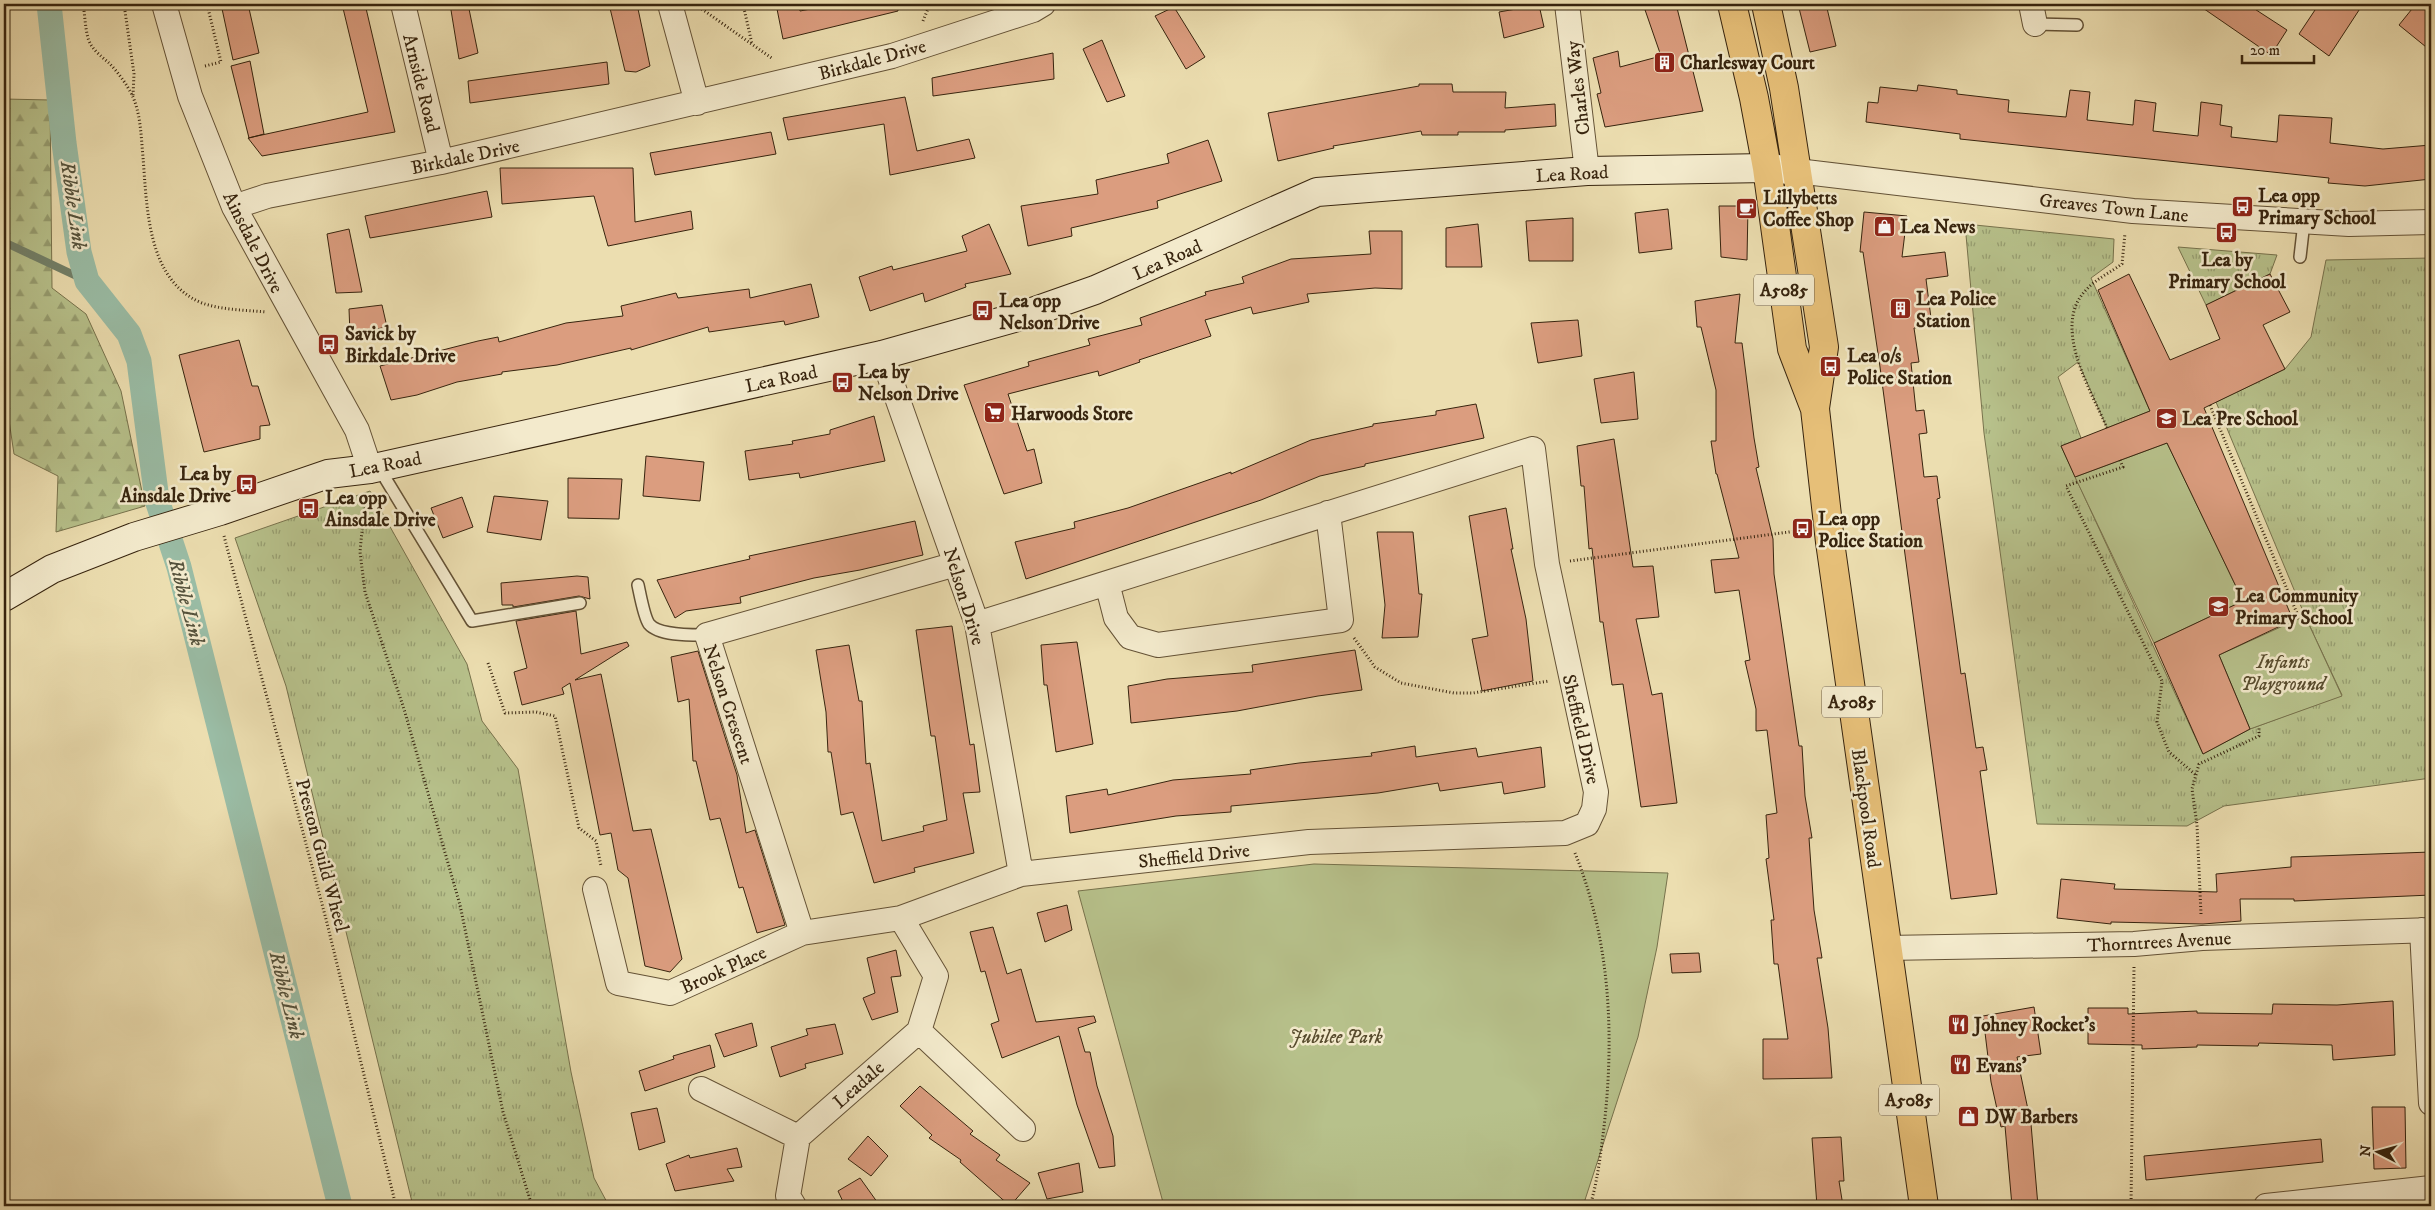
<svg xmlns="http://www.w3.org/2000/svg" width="2435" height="1210" viewBox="0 0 2435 1210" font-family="'IM FELL DW Pica',serif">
<defs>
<pattern id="grass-tufts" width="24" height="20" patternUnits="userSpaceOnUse" patternTransform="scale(1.25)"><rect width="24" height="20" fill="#b7c18b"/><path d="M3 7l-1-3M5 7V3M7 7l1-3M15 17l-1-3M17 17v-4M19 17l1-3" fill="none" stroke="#969d70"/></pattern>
<pattern id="forest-firs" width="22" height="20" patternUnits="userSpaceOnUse" patternTransform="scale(1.25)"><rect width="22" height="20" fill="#b7c18b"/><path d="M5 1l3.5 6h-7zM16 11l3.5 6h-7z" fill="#969d70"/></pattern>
<pattern id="water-rules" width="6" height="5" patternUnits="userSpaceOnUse" patternTransform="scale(1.25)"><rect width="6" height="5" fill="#9abda6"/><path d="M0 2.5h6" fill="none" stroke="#85a28e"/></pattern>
</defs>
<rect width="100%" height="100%" fill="#ecdeb0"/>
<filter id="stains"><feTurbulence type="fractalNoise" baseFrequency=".004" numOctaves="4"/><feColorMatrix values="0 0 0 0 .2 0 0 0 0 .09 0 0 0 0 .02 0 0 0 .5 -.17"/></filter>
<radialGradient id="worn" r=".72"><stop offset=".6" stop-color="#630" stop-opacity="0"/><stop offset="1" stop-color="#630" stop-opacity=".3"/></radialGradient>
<!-- grass -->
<path fill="url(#grass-tufts)" stroke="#77724c" d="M1965 224 2114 239 2113 262 2091 278 2150 411 2107 428 2078 362 2058 377 2081 438 2061 446 2203 754 2250 729 2342 695 2305 616 2216 402 2285 369 2311 337 2326 260 2431 258V778L2224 806 2187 826 2037 824 1984 433Z
M2178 247 2277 255 2270 274 2206 305Z
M370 491 467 664 482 721 518 769 571 1072 594 1178 609 1206H413L286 686 235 538Z"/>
<!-- forest -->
<path fill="url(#forest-firs)" stroke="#77724c" d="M4 99 50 100 52 288 86 314 121 391 145 506 56 532 58 476 14 454 4 387Z"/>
<!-- park -->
<path fill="#b7c18b" stroke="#77724c" d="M2167 443 2243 601 2154 643 2075 477Z
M2305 616 2342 696 2250 729 2219 655Z
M1314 864 1668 873 1657 947 1638 1037 1583 1206H1164L1078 891Z"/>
<!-- water -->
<path fill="url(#water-rules)" stroke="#728069" d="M41 4H57L60 38 52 34 44 39Z"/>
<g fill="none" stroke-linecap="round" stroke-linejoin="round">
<!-- stream -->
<path stroke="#728069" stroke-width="8" d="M4 242 87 281"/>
<!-- canal -->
<path stroke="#9abda6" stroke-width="25" d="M49 4 64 143 79 252 87 281 129 334 139 361 157 500 179 567 340 1206"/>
</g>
<!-- building -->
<path fill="#db9d7f" stroke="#37240e" d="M221 4H248L259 53 233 60Z
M342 4H365L395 132 262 156 248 138 368 112Z
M450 4H468L478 53 459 59Z
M609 4H637L650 66 636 72 625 71Z
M776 4H799L800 11 837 4H897L898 11 783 39Z
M1643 4H1676L1703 111 1605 127 1597 94 1601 93 1593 58 1618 51 1620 67 1661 56Z
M1798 4H1826L1836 46 1810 52Z
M2197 4H2247L2287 30 2271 55Z
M2319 4H2363L2329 56 2299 34Z
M2416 4H2431V51L2399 25Z
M1539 5 1544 27 1504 38 1499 12Z
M1174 7 1205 57 1186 69 1155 16Z
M1102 40 1125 96 1107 102 1083 49Z
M1053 53 1054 79 933 96 932 78Z
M250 61 264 134 249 138 231 66Z
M607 62 609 84 470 103 468 81Z
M1419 84H1452L1453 92H1506L1505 108 1555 104 1556 126 1505 130V132H1458V135H1422L1421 131 1333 146 1334 148 1278 161 1268 113 1419 86Z
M1918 85 1957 90V94L2009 100 2008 112 2066 117 2070 90 2090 92 2087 120 2133 125 2135 100 2156 103 2153 131 2198 136 2201 102 2222 105 2220 125 2232 127 2231 137 2277 142 2279 115 2332 118 2330 143 2383 149 2431 145V179L2365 186 2328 183 2329 178 1960 139V134L1866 122 1868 102 1878 103 1880 87 1917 91Z
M905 97 917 151 969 139 975 158 890 175 884 124 788 140 783 118Z
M771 132 776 154 655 175 650 153Z
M1208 140 1222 181 1157 201 1158 208 1071 228 1072 236 1028 246 1021 206 1098 194 1096 180 1169 163 1167 154Z
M500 168H633L635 222 691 211 693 229 608 246 594 196 502 204Z
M487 191 492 217 370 238 365 216Z
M1719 206H1748L1747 260 1721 257Z
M1668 209 1672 249 1639 253 1635 213Z
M1864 212 1907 216 1902 257 1945 252 1948 276 1926 279 1932 326 1914 328 1919 362 1911 363 1916 411 1924 410 1927 433 1919 434 1924 477 1937 476 1940 498 1937 499 1961 674 1965 673 1976 748 1983 747 1987 770 1980 771 1997 894 1951 899 1880 367 1863 252H1860Z
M1573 218V261H1529L1526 221Z
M989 224 1011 274 965 284 966 287 925 302 923 293 870 311 859 277 892 266 893 270 967 251 962 236Z
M1478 224 1482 267H1446V228Z
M349 229 362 292 336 293 327 234Z
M1369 231H1402V289L1375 288 1307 294 1309 302 1253 314 1251 307 1205 320 1211 336 1139 360 1140 362 1099 376 1098 371 1008 394 1027 451 1034 449 1042 483 1004 494 964 385 1029 366 1028 362 1090 345 1088 339 1142 325 1140 318 1206 295 1205 292 1244 283 1242 277 1291 259 1371 254Z
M2129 274 2170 360 2220 339 2206 305 2270 274 2290 312 2263 325 2285 369 2204 408 2293 620 2219 655 2250 729 2203 754 2154 643 2243 601 2167 443 2075 477 2061 446 2150 411 2098 290Z
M811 284 819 317 785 325 784 321 709 332 708 327 631 350V348L557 365 502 372V374L457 382 417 395 391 400 380 366 478 341 498 337 499 342 566 323 623 316 621 306 676 293 678 298 749 289 750 298Z
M1740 294 1735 343H1742L1754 438 1759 467 1756 468 1773 539 1774 574 1799 746H1802L1805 796 1812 838H1809L1814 910 1822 958H1817L1828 1028 1832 1078 1763 1079V1039H1788L1778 964H1774L1771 920H1774L1766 859 1769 858 1766 815 1777 813 1767 730 1756 731V709L1745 661 1750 660 1739 590 1715 593 1711 560 1739 558 1717 474H1716L1711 441H1716V390L1701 327H1697L1695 301Z
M382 305 387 327 350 334 349 309Z
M1578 320 1582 356 1538 363 1531 323Z
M239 340 252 386H258L270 425 260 426V439L204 452 179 355Z
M1634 372 1638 419 1601 423 1594 379Z
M1476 404 1484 438 1365 464V466L1320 476 1261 500 1026 579 1015 542 1075 528 1074 522 1128 508 1231 472V474L1311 440 1373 426V424L1436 415V411Z
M874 416 885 461 800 478 799 473 749 480 745 451 793 444 792 441 830 434V430Z
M1614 439 1633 567 1653 566 1659 617 1636 619 1652 695 1662 693 1677 803 1641 807 1623 684 1612 685 1603 622H1600L1592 548 1589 549 1584 486H1581L1577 446Z
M646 456 704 462 700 501 643 496Z
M568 478 622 479 619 519 568 518Z
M494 496 548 501 541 540 487 532Z
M462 497 473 527 443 538 431 508Z
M1506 508 1513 549H1511L1526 619 1533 681 1482 691 1472 639 1488 636 1469 516Z
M915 521 923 555 860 570 814 578 740 597 741 603 686 611 675 618 657 580 750 559 749 556Z
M1377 532H1413L1419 594H1422L1418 637 1382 638 1385 605Z
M577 576 588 577 590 599 579 596 513 607V605H502L501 583Z
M576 611 581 654 627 642 629 646 575 680 601 674 633 831 651 829 682 959 670 972 645 966 628 878 618 870 611 833 600 835 570 683 562 688 564 694 522 705 514 672 527 668 516 621Z
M952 626 970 745 974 744 980 792 963 793 974 853 914 868 915 872 874 883 853 812 841 815 831 752H828L826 712 816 650 849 645 859 701H862L866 764 870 763 882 841 924 831 923 826 947 820 935 736H931L916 630Z
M1077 642 1093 744 1056 752 1047 685H1044L1041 645Z
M1355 650 1362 690 1318 696 1237 711 1131 723 1128 686 1167 679 1253 672 1252 665Z
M698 651 737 775 746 833 755 830 785 925 757 933 743 887 739 888 720 818 710 820 696 761H693L689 699 678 702 671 657Z
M1415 746 1416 757 1476 748 1478 757 1541 747 1545 787 1504 794 1502 782 1440 791 1438 783 1378 793 1231 806V812L1176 816 1070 833 1066 796 1107 789 1108 795 1173 780 1251 774 1250 770 1299 763 1372 756 1371 753Z
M2431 852V895L2294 901V899H2240L2241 921 2203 924 2111 922V924L2057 918 2061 879 2115 884 2114 889 2217 892 2216 874 2291 867V857Z
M1067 905 1072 930 1045 942 1037 913Z
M993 927 1007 974 1021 969 1036 1022 1094 1016 1096 1022 1078 1028 1085 1052H1090L1097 1086 1113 1136 1115 1166 1099 1168 1077 1105 1059 1036 1002 1058 991 1024 999 1021 985 971 981 972 970 932Z
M896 950 901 976 891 977 898 1012 872 1020 863 998 875 993 867 958Z
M1699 953 1701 972 1672 973 1670 954Z
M2393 1001 2395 1055 2333 1060 2332 1045 2259 1043 2258 1046 2197 1045V1047L2142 1049V1045L2088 1044V1008H2128V1014L2197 1011V1013L2272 1014 2273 1004 2337 1005Z
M2034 1007 2041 1054 2017 1057 2031 1124 2038 1206H2012L2005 1126 2001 1127 1991 1082 1983 1016Z
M752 1023 757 1046 724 1057 715 1034Z
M835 1024 843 1054 805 1064 806 1068 780 1077 771 1047 808 1035 806 1029Z
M710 1045 715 1067 645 1091 639 1071 674 1059 673 1056Z
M920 1086 973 1131 970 1134 1000 1155 996 1160 1030 1183 1010 1206 960 1162 961 1160 929 1138 932 1135 900 1106Z
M2372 1107H2405L2406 1168 2374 1169Z
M657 1108 665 1142 639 1150 631 1113Z
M868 1136 888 1156 871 1176 848 1159Z
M1841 1137 1844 1181H1839L1843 1206H1817L1812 1138Z
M2321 1139 2323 1162 2146 1180 2144 1156Z
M737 1148 742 1167 727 1169 734 1181 675 1191 666 1164 689 1155 690 1158Z
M1079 1163 1083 1192 1047 1199 1038 1173Z
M860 1178 880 1206H845L838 1191Z"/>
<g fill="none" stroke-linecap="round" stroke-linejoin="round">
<defs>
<path id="lane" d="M2035 24 2077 25
M2300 257 2304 222
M379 468 472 621 580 603
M638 585C640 594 644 617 649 624 659 636 692 635 707 635"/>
<path id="street" d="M164 4 190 96 234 207 357 430 370 469
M403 4 441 162
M670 4 697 103
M1567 4 1587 171
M2031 4 2035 24
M1797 171 2133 211 2349 224 2431 222
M234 207 267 196 441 162 892 56 1033 10 1043 4
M882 355 977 624 1021 874
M1107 583 1116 618 1130 637 1158 645 1341 620 1328 513
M595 889 618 983 670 993 802 933 901 918 1021 874 1309 842 1565 833 1587 824 1594 809 1596 792 1547 564 1533 449 977 624
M2422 930 2431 1103
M802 933 707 635 956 564
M1886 948 2134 944 2202 938 2431 930
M919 1031 1023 1129
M701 1089 798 1137
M794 1206 788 1196 798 1137 919 1031 936 976 901 918
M2266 1206 2431 1188"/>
<path id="secondary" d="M4 597 52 569 134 537 220 511 328 474 370 469 882 355 1021 316 1095 290 1317 192 1587 171 1767 168 1789 170"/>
<path id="highway" d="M1732 4 1754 98 1767 168 1792 349 1815 409 1830 542 1924 1206
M1766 4 1784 88 1824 347 1815 408"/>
</defs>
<!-- lane casing -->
<use href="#lane" stroke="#645236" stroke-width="14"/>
<!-- street casing -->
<use href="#street" stroke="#645236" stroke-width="26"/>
<!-- secondary casing -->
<use href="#secondary" stroke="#37240e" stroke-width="30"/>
<!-- highway casing -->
<use href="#highway" stroke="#37240e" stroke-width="30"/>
<!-- path -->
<path stroke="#37240e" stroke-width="3" stroke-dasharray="1 2.5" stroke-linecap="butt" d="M83 4C85 15 85 27 88 38 91 49 101 56 109 63 118 72 128 86 133 97 141 116 141 137 143 157 147 207 147 281 202 303 222 310 245 310 266 312
M124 4 134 74 133 96
M743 4 752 44
M696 5 773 59
M923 21 930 4
M205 66 221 62 207 4
M2210 405 2299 618
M2107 428C2091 390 2050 325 2087 289 2096 279 2111 272 2122 264L2125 233
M2120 460 2123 467 2066 486 2162 681 2157 722 2169 752 2196 775
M369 494 363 520 360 552 365 592 404 709 460 905 503 1112 532 1206
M224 536 326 919 396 1206
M1570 561 1804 530
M1354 638 1375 667 1401 683 1454 693H1473L1549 681
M488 663 505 713 536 712 555 716 579 828 596 841 601 866
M1575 853C1611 942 1615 1040 1603 1135 1600 1159 1597 1183 1590 1206
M2201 914 2197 825 2192 789 2199 764 2259 736V726
M2131 1206 2134 967"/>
<!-- lane -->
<use href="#lane" stroke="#f3eacc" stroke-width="11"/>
<!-- street -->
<use href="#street" stroke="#f3eacc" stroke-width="24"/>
<!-- secondary -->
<use href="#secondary" stroke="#f3eacc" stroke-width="28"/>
<!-- highway -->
<use href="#highway" stroke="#e6bf78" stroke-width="28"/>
</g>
<!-- icons -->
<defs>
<symbol id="building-square" viewBox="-11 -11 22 22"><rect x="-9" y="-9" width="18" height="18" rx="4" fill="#8f2418" stroke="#f3eacc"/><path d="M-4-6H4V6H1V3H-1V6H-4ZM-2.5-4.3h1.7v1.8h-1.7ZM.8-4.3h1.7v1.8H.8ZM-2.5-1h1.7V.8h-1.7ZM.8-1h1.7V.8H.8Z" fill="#fff"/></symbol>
<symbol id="bus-square" viewBox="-11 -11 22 22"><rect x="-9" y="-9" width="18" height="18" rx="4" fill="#8f2418" stroke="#f3eacc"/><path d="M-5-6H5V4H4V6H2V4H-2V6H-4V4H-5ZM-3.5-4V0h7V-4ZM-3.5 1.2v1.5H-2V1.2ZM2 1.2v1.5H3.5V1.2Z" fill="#fff"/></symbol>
<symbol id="cafe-square" viewBox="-11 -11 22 22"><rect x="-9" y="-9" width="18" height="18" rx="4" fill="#8f2418" stroke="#f3eacc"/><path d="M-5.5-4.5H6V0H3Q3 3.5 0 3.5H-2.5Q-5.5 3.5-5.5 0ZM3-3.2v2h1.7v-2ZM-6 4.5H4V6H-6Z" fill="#fff"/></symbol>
<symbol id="shop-square" viewBox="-11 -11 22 22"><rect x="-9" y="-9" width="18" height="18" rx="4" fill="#8f2418" stroke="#f3eacc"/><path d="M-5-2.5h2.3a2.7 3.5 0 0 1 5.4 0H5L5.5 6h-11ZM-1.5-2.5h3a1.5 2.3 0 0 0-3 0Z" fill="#fff"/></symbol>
<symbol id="supermarket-square" viewBox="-11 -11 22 22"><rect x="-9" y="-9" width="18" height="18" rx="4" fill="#8f2418" stroke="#f3eacc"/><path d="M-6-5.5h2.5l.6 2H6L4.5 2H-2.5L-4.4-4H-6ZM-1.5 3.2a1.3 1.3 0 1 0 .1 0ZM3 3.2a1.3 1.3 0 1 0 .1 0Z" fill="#fff"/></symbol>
<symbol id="school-square" viewBox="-11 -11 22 22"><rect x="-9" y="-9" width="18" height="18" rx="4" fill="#8f2418" stroke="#f3eacc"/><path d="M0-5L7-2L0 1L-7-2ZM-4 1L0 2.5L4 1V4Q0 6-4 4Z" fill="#fff"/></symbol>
<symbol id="restaurant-square" viewBox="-11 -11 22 22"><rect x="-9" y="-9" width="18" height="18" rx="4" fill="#8f2418" stroke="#f3eacc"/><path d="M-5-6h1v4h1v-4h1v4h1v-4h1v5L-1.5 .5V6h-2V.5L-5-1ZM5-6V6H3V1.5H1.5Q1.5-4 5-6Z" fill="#fff"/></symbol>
</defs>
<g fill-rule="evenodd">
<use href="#building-square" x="1652" y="50" width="25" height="25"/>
<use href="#bus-square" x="2230" y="194" width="25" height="25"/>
<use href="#cafe-square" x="1734" y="196" width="25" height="25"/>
<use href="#shop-square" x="1872" y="214" width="25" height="25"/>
<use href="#bus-square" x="2214" y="220" width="25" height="25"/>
<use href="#building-square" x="1888" y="296" width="25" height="25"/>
<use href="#bus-square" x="970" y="298" width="25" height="25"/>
<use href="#bus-square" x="316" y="332" width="25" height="25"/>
<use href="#bus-square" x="1818" y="354" width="25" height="25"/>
<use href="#bus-square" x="830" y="370" width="25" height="25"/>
<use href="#supermarket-square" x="982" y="400" width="25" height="25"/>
<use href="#school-square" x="2154" y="406" width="25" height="25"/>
<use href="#bus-square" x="234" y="472" width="25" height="25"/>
<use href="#bus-square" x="296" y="496" width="25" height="25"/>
<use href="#bus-square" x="1790" y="516" width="25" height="25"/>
<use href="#school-square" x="2206" y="594" width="25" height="25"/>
<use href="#restaurant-square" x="1946" y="1012" width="25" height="25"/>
<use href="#restaurant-square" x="1948" y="1052" width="25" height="25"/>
<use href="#shop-square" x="1956" y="1104" width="25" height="25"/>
</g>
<g text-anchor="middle" stroke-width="5" stroke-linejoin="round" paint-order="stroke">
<!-- shield labels -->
<g fill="#f3eacc" stroke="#6f5f47" stroke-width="1">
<rect x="1754" y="274.5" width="60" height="31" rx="4"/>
<rect x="1822" y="686.5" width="60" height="31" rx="4"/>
<rect x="1879" y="1084.5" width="60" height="31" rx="4"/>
</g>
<g font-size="18" font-weight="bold" fill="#37240e">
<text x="1784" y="296">A5085</text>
<text x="1852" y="708">A5085</text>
<text x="1909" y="1106">A5085</text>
</g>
<!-- street labels -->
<g font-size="19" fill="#37240e" stroke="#f3eacc">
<text transform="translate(872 59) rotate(-15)" y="7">Birkdale Drive</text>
<text transform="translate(422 83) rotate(76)" y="7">Arnside Road</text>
<text transform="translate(1577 88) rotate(-97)" y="7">Charles Way</text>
<text transform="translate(465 156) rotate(-12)" y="7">Birkdale Drive</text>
<text transform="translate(1572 173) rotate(-3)" y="7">Lea Road</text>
<text transform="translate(2114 207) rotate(6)" y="7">Greaves Town Lane</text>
<text transform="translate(254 242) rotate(63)" y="7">Ainsdale Drive</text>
<text transform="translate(1167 259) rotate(-24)" y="7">Lea Road</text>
<text transform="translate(781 378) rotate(-12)" y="7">Lea Road</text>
<text transform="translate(385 464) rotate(-11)" y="7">Lea Road</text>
<text transform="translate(965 596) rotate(73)" y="7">Nelson Drive</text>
<text transform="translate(729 704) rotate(72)" y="7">Nelson Crescent</text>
<text transform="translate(1582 729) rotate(77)" y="7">Sheffield Drive</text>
<text transform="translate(1867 808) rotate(82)" y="7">Blackpool Road</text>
<text transform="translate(323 855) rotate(75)" y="7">Preston Guild Wheel</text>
<text transform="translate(1194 855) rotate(-6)" y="7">Sheffield Drive</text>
<text transform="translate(2159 941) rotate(-3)" y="7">Thorntrees Avenue</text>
<text transform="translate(723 969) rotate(-24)" y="7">Brook Place</text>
<text transform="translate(858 1084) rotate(-41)" y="7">Leadale</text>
</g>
<!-- poi labels -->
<g font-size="19" font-weight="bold" fill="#37240e" stroke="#f3eacc" text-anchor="start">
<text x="1680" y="69">Charlesway Court</text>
<text x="2258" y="202">Lea opp<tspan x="2258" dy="22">Primary School</tspan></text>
<text x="1763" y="204">Lillybetts<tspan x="1763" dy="22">Coffee Shop</tspan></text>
<text x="1900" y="233">Lea News</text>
<text x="2227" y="266" text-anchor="middle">Lea by<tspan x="2227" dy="22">Primary School</tspan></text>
<text x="1916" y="305">Lea Police<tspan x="1916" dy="22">Station</tspan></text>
<text x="999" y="307">Lea opp<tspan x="999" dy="22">Nelson Drive</tspan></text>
<text x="345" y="340">Savick by<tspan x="345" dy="22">Birkdale Drive</tspan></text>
<text x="1847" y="362">Lea o/s<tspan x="1847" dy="22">Police Station</tspan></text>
<text x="858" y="378">Lea by<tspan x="858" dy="22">Nelson Drive</tspan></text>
<text x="1011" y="420">Harwoods Store</text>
<text x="2182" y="425">Lea Pre School</text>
<text x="231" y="480" text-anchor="end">Lea by<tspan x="231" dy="22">Ainsdale Drive</tspan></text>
<text x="325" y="504">Lea opp<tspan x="325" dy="22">Ainsdale Drive</tspan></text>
<text x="1818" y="525">Lea opp<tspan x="1818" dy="22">Police Station</tspan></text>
<text x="2235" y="602">Lea Community<tspan x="2235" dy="22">Primary School</tspan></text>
<text x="1974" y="1031">Johney Rocket's</text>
<text x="1976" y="1072">Evans'</text>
<text x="1985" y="1123">DW Barbers</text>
</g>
<!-- park labels -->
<g font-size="19" font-style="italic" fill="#574b2d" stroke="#f3eacc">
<text x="2283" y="668">Infants<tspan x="2283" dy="22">Playground</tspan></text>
<text x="1336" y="1043">Jubilee Park</text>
</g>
<!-- water labels -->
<g font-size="20" font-style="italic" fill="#55523c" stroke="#f3eacc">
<text transform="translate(74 205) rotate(82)" y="7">Ribble Link</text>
<text transform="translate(187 602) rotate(75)" y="7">Ribble Link</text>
<text transform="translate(287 995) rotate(76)" y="7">Ribble Link</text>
</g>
</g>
<!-- margin -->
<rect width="2435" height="1210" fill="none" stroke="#ecdeb0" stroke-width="20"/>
<rect x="5" y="5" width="2425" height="1200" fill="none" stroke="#37240e" stroke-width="2.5"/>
<rect x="10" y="10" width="2415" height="1190" fill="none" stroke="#37240e"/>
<!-- north arrow -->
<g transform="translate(2378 1152) rotate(276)" stroke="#f3eacc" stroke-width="4" paint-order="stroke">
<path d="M0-4L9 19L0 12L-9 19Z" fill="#37240e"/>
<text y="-8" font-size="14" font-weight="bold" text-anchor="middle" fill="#37240e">N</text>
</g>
<!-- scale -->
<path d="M2242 55v8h72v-8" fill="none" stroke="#37240e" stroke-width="2.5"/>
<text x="2250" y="55" font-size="15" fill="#37240e" stroke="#f3eacc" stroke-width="4" paint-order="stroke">20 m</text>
<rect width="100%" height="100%" filter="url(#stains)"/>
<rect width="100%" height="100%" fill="url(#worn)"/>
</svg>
